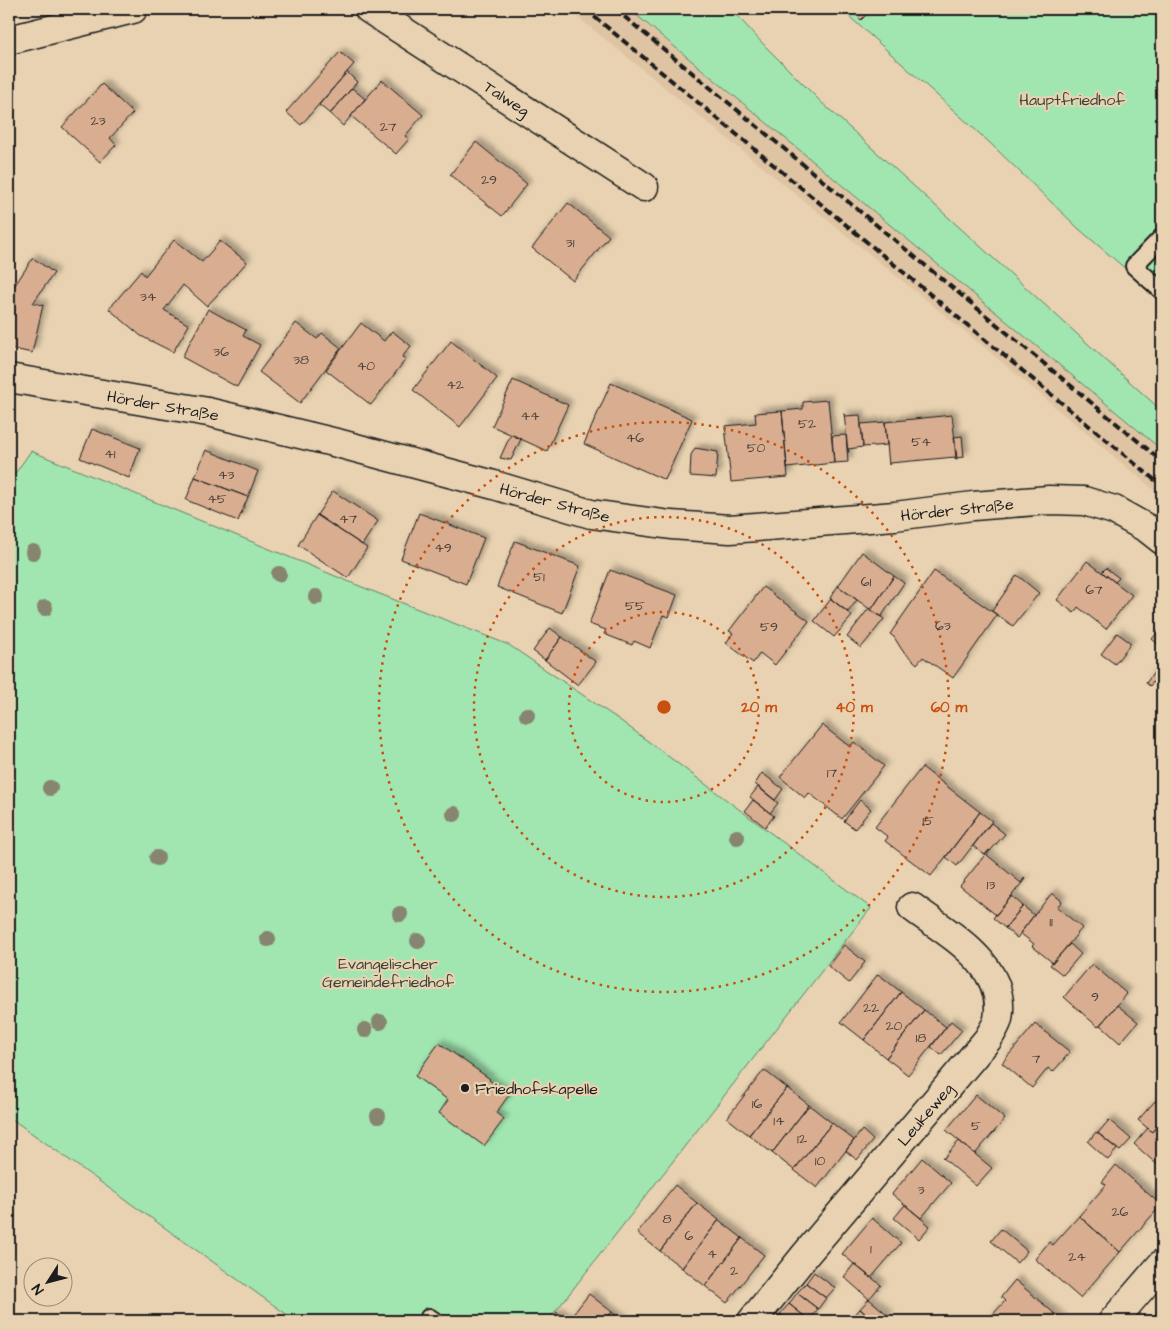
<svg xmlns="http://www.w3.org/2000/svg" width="1171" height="1330" viewBox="0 0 1171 1330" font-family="'Architects Daughter',sans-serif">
<defs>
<filter id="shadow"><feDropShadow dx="4.5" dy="-4.5" stdDeviation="2.5" flood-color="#0004"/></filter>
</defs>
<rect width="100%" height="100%" fill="#e8d2b1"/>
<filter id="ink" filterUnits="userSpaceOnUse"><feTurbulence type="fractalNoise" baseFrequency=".02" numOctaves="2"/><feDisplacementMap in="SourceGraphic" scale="10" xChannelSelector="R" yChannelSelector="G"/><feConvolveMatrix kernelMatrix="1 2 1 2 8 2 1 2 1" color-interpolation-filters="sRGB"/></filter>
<g filter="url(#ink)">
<!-- built -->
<path fill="#dfc4a4" d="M568 9H628L1162 450V497L985 348Z"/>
<!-- green -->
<path fill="#a1e5b0" stroke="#5e8066" d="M629 9H731L765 46 820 101 1162 411V450Z
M841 9H1162V300L1079 229 990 143Z
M31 451 362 587 509 645 621 721 871 908 548 1321H296L9 1117V482Z"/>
<!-- building -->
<path fill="#d8ad90" stroke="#1c1c1c" filter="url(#shadow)" d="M850 9H872L861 20Z
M340 52 354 64 301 125 286 112Z
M347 72 357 82 330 114 319 105Z
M382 80 423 115 405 136 409 139 396 154 351 116Z
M102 84 133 113 110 138 116 145 100 162 62 127Z
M352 88 365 99 343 126 330 114Z
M476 142 527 184 502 216 450 175Z
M568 203 609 236 573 281 532 248Z
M174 240 202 262 220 241 247 262 207 306 183 285 164 310 189 325 173 352 141 336 109 309 141 271 145 276Z
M33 258 54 273 33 303 43 305 32 353 9 348V294Z
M208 309 246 330 243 336 260 345 237 387 182 357Z
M296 323 317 339 322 333 341 348 300 403 259 372Z
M361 323 384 341 392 331 411 346 402 357 406 359 371 405 326 370Z
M451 341 497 378 460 427 413 390Z
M513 380 568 405 547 451 492 426Z
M611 383 692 419 665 480 584 444Z
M828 400 834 463 787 468 782 411 803 409V402Z
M782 411 788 477 731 482 725 426 756 423 755 413Z
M844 413 845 416 860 415 863 447 848 449 849 452H848Z
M952 415 957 459H955V457L890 463 889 465 885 422Z
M885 422 887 445 863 447 861 424Z
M92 429 140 448 129 478 80 458Z
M511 434 521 439 511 460 500 458Z
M846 435 848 462 834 463 832 436Z
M962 436 964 457 956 458 954 437Z
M695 448 718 452 716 478 690 476 691 455Z
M206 450 258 471 248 497 195 477Z
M195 477 248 497 238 521 186 500Z
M333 491 378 521 362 545 317 515Z
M419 513 484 538 466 584 401 559Z
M317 515 367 548 348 578 298 545Z
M515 541 580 566 562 613 497 587Z
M862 552 894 576 871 610 838 586Z
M1087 561 1132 595 1106 629 1078 607 1074 613 1057 600Z
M1106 568 1119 578 1115 582 1102 572Z
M610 570 677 595 669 617 663 615 650 648 634 641 632 645 604 634 606 630 589 624Z
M934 571 997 615 953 678 923 657 917 664 902 650 894 637 890 634Z
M1017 575 1039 593 1013 626 992 611Z
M894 576 904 583 881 617 871 610Z
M838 586 857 600 848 612 830 598Z
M763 587 809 621 775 665 760 653 753 663 726 643 733 633 729 631Z
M831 599 852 616 834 637 814 621Z
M869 608 884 619 861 648 847 637Z
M1162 627V648L1152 639Z
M550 628 562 637 545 660 533 651Z
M1117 633 1131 643 1115 664 1101 654Z
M562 637 596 662 578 685 545 660Z
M1162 662V689L1153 682 1150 686 1146 683Z
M822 725 850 747 854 742 884 766 842 819 809 793 805 798 780 777Z
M922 767 980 812 931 876 885 841 888 837 875 827Z
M762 773 783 789 775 800 755 784Z
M758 787 778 803 770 813 750 797Z
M753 800 774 816 765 827 745 811Z
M860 800 871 809 855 829 844 821Z
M980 812 992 821 957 866 946 857Z
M991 823 1005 834 990 851 989 850 985 855 973 846Z
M989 850 990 851 987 855 1021 883 1024 878 1025 879 996 915 960 886Z
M1052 893 1062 901 1057 907 1082 928 1053 963 1032 946 1034 944 1020 933Z
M1012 896 1023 906 1005 928 993 918Z
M1023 906 1034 915 1017 938 1005 928Z
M1070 944 1081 954 1063 975 1050 965Z
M844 945 865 962 849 983 828 966Z
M1092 964 1127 994 1098 1027 1064 997Z
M878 974 901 992 864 1040 841 1022Z
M901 992 924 1010 886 1058 864 1040Z
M1117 1005 1138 1022 1120 1043 1100 1025Z
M924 1010 946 1027 908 1075 886 1058Z
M951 1021 962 1030 941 1055 931 1047Z
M1035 1024 1070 1052 1053 1072 1048 1068 1032 1088 1002 1063Z
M439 1043 490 1079 489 1080 509 1095 496 1113 504 1119 484 1146 439 1113 448 1100 415 1076Z
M764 1070 787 1088 749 1135 727 1118Z
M787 1088 809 1105 772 1153 749 1135Z
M976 1095 1005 1119 975 1154 946 1130Z
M1155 1101 1162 1108V1120L1152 1132 1138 1120Z
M809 1105 832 1123 794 1170 772 1153Z
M1109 1120 1131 1139 1120 1151 1098 1133Z
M1162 1120V1169L1134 1144 1148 1128 1152 1132Z
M832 1123 854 1140 817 1188 794 1170Z
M862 1130 873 1140 857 1160 846 1151Z
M1096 1132 1117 1149 1108 1160 1088 1142Z
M959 1141 992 1168 976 1186 942 1157 944 1158Z
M922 1158 951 1183 921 1218 892 1194Z
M1116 1165 1161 1205 1120 1252 1079 1216 1106 1185 1102 1182Z
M675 1185 697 1203 660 1251 637 1233Z
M697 1203 719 1220 682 1268 660 1251Z
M905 1205 930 1226 919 1239 894 1218Z
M1079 1216 1120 1252 1080 1298 1035 1259 1049 1242 1053 1245Z
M872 1218 901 1243 871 1278 842 1254Z
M719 1220 742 1238 705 1286 682 1268Z
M1001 1229 1027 1251 1017 1263 991 1241Z
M742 1238 764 1255 727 1303 705 1286Z
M854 1264 881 1285 869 1299 844 1277Z
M814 1272 835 1288 826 1298 806 1283Z
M1015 1280 1062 1320 1061 1321H987L1005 1301 1001 1297Z
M806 1283 826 1298 818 1309 797 1293Z
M797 1293 818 1309 809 1320 789 1304Z
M589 1294 612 1312 604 1321H568Z
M869 1299 889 1316 884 1321H874L860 1309Z
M789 1304 809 1320 808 1321H789L780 1314Z
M860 1309 874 1321H853L851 1319Z
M557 1312 569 1320 568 1321H550Z
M612 1312 624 1321H604Z
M780 1314 789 1321H775Z"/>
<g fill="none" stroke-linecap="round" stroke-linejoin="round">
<defs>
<path id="service" d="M1162 237 1134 266 1162 291
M429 1317 435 1321"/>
<path id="minor" d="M369 9 644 187
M9 40 133 9
M9 378 208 412 337 443 494 485 591 514 671 525 730 529 895 516 973 506 1049 500 1084 501 1114 510 1148 529 1162 540
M752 1321 806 1254 988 1039C991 1033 997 1025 998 1019 1008 965 948 934 912 907
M1113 1321 1162 1264"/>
</defs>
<!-- service casing -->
<use href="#service" stroke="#1c1c1c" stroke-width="20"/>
<!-- minor casing -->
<use href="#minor" stroke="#1c1c1c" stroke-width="31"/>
<!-- service -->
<use href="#service" stroke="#e8d2b1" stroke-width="16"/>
<!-- minor -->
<use href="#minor" stroke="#e8d2b1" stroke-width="28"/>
<!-- rail -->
<path stroke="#1c1c1c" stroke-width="4" stroke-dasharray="8 4" stroke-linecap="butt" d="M585 9 1162 486
M615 9 1162 461"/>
</g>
<!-- trees -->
<g fill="#878470">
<circle cx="33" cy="552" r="8"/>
<circle cx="279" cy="574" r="8"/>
<circle cx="316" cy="597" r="8"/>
<circle cx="45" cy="608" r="8"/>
<circle cx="527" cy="715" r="8"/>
<circle cx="50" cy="788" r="8"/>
<circle cx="454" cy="814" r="8"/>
<circle cx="737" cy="837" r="8"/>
<circle cx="157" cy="858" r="8"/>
<circle cx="400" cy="914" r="8"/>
<circle cx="268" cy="939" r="8"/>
<circle cx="418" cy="941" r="8"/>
<circle cx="380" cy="1022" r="8"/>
<circle cx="365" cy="1030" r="8"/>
<circle cx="378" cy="1116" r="8"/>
</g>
</g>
<!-- distance rings -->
<g fill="none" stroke="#c9500e" stroke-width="2.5" stroke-dasharray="2.5 5">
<circle cx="664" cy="707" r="95"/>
<circle cx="664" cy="707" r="190"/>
<circle cx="664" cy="707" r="285"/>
</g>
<!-- markers -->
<circle fill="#1c1c1c" stroke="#e8d2b1" stroke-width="2" cx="465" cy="1088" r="5"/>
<g text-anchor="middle" stroke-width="4.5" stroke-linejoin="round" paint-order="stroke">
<!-- number labels -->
<g font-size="14" fill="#4b4039">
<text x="98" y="125">23</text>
<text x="388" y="131">27</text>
<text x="489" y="184">29</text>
<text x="570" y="247">31</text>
<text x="148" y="301">34</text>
<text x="221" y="356">36</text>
<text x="301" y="364">38</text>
<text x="366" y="370">40</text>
<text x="455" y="389">42</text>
<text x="530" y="420">44</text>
<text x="807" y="428">52</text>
<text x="635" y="442">46</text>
<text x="921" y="446">54</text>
<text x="756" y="452">50</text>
<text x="110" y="458">41</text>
<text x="226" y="479">43</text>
<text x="217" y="503">45</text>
<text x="348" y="523">47</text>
<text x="443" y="552">49</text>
<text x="539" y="581">51</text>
<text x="866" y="586">61</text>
<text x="1094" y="594">67</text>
<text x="635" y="610">55</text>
<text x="943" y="630">63</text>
<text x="769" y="631">59</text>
<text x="832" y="777">17</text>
<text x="928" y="825">15</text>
<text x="991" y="889">13</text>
<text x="1051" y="926">11</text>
<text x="1095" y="1001">9</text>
<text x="871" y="1012">22</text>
<text x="894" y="1030">20</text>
<text x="921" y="1042">18</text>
<text x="1036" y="1063">7</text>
<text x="757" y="1108">16</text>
<text x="779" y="1125">14</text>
<text x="976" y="1130">5</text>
<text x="802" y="1143">12</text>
<text x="820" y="1165">10</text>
<text x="921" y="1194">3</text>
<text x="1120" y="1216">26</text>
<text x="667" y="1223">8</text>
<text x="689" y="1240">6</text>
<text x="871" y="1253">1</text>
<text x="712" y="1258">4</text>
<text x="1077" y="1261">24</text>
<text x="734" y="1275">2</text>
</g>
<!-- street labels -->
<g font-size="16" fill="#1c1c1c" stroke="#e8d2b1">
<text transform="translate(507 98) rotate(33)" y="6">Talweg</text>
<text transform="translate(163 405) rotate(10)" y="6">Hörder Straße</text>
<text transform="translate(555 502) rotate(15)" y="6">Hörder Straße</text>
<text transform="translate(957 509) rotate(-6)" y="6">Hörder Straße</text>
<text transform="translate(925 1114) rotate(-50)" y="6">Leukeweg</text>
</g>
<!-- park labels -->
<g font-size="16" fill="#37443a" stroke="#e8d2b1">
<text x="1072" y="105">Hauptfriedhof</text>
<text x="388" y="969">Evangelischer<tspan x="388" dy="18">Gemeindefriedhof</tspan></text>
</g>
<!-- poi labels -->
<g font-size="16" fill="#1c1c1c" stroke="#e8d2b1" text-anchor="start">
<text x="475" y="1094">Friedhofskapelle</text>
</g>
</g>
<circle cx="664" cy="707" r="8" fill="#c9500e" stroke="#e8d2b1" stroke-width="2.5"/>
<g font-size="15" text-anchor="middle" font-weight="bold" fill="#c9500e" stroke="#e8d2b1" stroke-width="4.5" stroke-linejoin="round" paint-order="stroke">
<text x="759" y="712">20 m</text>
<text x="854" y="712">40 m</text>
<text x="949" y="712">60 m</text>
</g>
<!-- margin -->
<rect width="1171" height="1330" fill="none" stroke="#e8d2b1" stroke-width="30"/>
<rect x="15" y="15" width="1141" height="1300" fill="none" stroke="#1c1c1c" stroke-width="2" filter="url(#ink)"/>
<!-- north arrow -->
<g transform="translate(48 1282) rotate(234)"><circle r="24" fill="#e8d2b1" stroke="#968975"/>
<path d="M0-4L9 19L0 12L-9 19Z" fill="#1c1c1c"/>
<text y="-8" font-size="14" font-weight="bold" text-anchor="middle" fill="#1c1c1c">N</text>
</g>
</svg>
